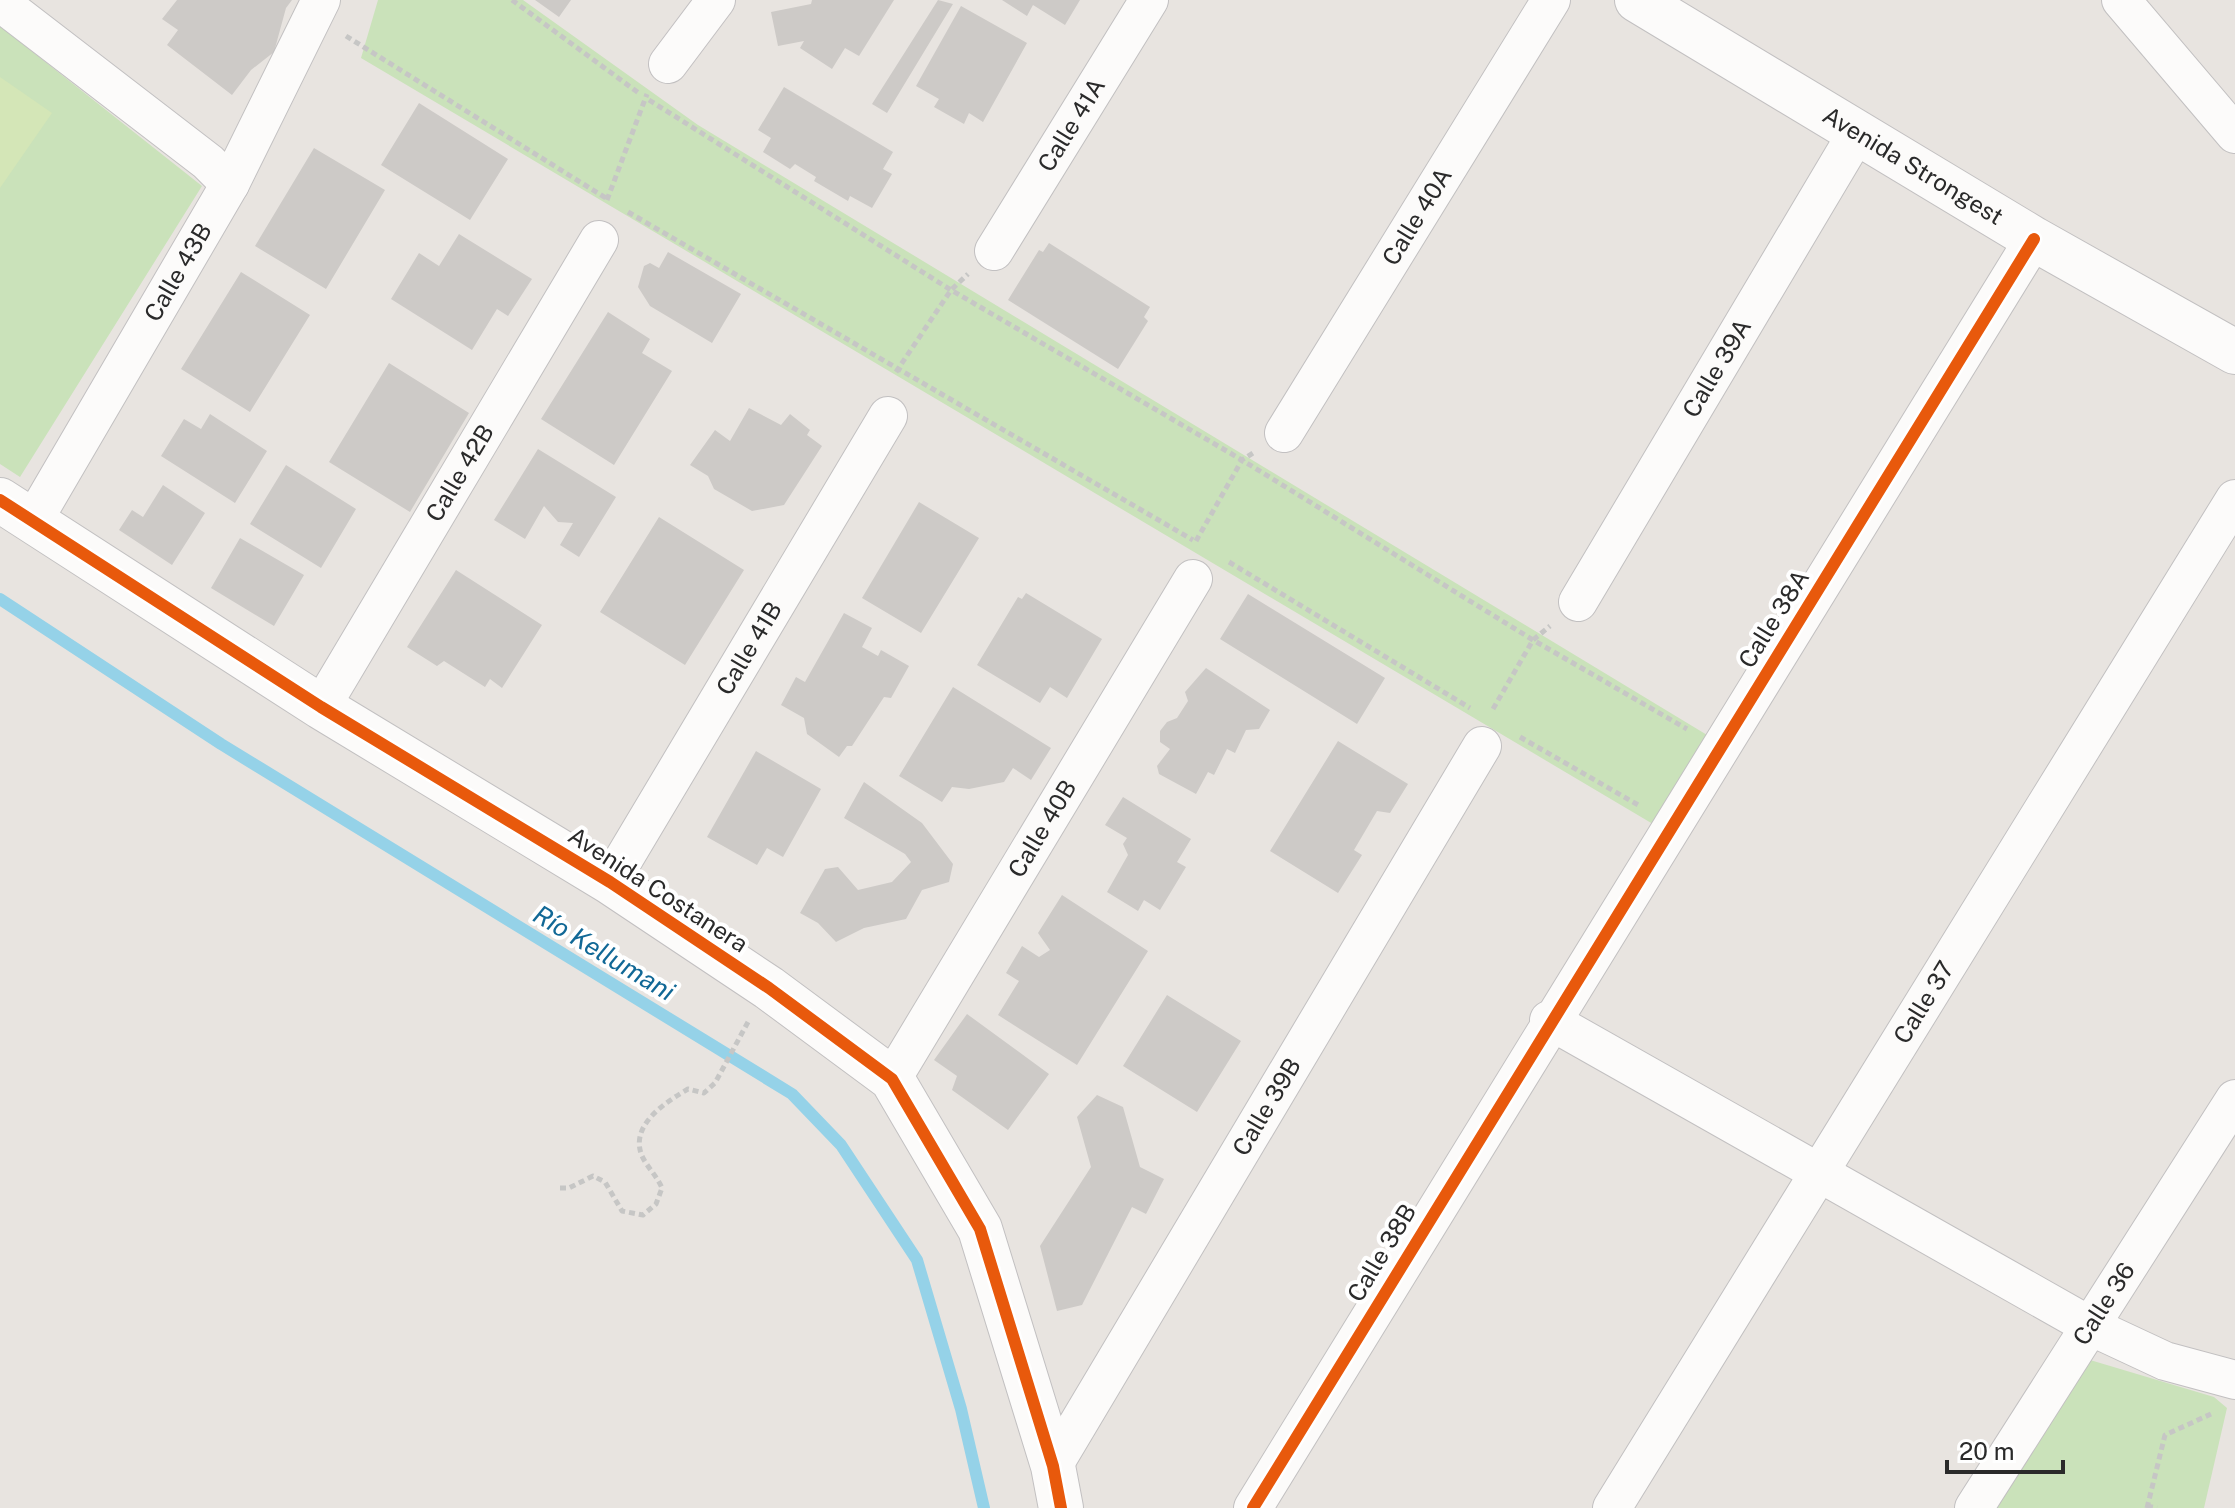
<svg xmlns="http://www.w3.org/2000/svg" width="2235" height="1508" viewBox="0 0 2235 1508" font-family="'Public Sans',sans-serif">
<rect width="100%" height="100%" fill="#e8e4e0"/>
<!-- green -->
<path fill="#cae2ba" d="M378 0H523L698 125 1717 741 1663 830 361 58Z
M0 26 202 186 20 477 0 464Z
M2070 1354 2214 1397 2227 1408 2204 1508H1978Z"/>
<!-- pitch -->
<path fill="#d4e6b7" d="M0 77 52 113 0 188Z"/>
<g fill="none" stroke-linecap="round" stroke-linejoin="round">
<!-- stream -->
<path stroke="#95d2e8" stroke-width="12" d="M0 599 221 744 792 1094 841 1145 917 1260 961 1409 984 1508"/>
</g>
<!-- building -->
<path fill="#cdcac7" d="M177 0H292L286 8 274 52 251 70 232 95 167 45 178 30 162 19Z
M535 0H571L559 17Z
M812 0H894L859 56 845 48 832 69 800 48 804 41 778 46 771 12 811 4Z
M938 0 953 4 887 113 872 104Z
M1002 0H1080L1065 25 1033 5 1027 16Z
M961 6 1027 43 983 122 969 113 964 124 934 107 939 99 916 86Z
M784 87 893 152 883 169 892 174 872 208 850 196 848 201 814 181 816 177 795 164 790 169 763 152 771 138 758 130Z
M419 103 508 159 470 220 381 165Z
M314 148 385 190 326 289 255 246Z
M459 234 532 279 508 316 497 309 472 350 391 299 419 253 439 266Z
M1049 243 1150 307 1144 317 1148 321 1118 369 1008 300 1039 250 1043 252Z
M668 252 741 294 712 343 650 306 638 287 644 266 650 263 659 268Z
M241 272 310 315 250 412 181 369Z
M608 312 650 339 642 353 672 371 614 465 541 419Z
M389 363 469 413 410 512 329 462Z
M749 408 781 425 790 414 810 430 807 435 822 446 784 505 752 511 714 489 708 476 690 465 715 430 730 441Z
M210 414 267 451 235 503 161 456 184 419 201 429Z
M538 449 616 497 579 557 560 545 573 523 558 522 544 506 525 539 494 520Z
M286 465 356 509 321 568 250 524Z
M163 485 205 513 172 565 119 530 132 510 143 517Z
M919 502 979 538 921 633 862 598Z
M659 517 744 570 685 665 600 612Z
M240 538 304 575 274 626 211 588Z
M456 570 542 625 502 688 490 679 485 687 444 661 437 666 407 647Z
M1026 593 1102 639 1067 698 1050 687 1040 703 977 665 1018 597 1022 599Z
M1248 594 1385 678 1357 724 1220 639Z
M844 613 872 628 862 647 878 656 881 650 909 666 891 698 884 697 852 746H847L839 757 807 734 804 718 781 705 796 677 805 682Z
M1206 668 1270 710 1259 729 1246 730 1235 753 1227 749 1214 775 1208 772 1196 794 1159 774 1157 766 1170 749 1160 742V731L1167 722 1177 718 1188 701 1185 692Z
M953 687 1051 748 1031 780 1013 768 1004 782 969 789 952 787 942 802 899 776Z
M1338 741 1408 784 1390 813 1377 811 1354 850 1362 855 1338 893 1270 851Z
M756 751 821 789 783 857 767 848 757 865 707 837Z
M864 782 922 823 953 864 949 882 922 890 906 919 864 928 836 942 818 923 800 913 825 869 838 867 858 890 892 882 911 862 905 854 844 818Z
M1123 797 1191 839 1177 862 1186 867 1160 910 1144 900 1138 911 1107 892 1128 855 1123 844 1127 838 1105 825Z
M1062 895 1148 951 1077 1065 998 1015 1019 981 1006 973 1022 946 1039 957 1050 950 1038 933Z
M1167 995 1241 1041 1197 1112 1123 1066Z
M967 1014 1049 1074 1008 1130 952 1090 957 1076 934 1060Z
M1097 1095 1123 1107 1140 1167 1164 1179 1146 1214 1132 1207 1082 1305 1057 1311 1040 1246 1091 1167 1077 1117Z"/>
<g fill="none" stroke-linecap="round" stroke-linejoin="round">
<defs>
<g id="street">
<path d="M2121 0 2235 134"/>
<path d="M0 2 208 162 230 184"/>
<path d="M668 64 716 0"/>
<path id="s1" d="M994 251 1149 0"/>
<path id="s2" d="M1284 433 1551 0"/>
<path id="s3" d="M33 521 230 184 321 0"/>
<path id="s4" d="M1578 602 1857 133"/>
<path id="s5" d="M321 707 599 240"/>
<path id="s6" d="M610 882 888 416"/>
<path d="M1549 1020 2090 1326 2165 1361 2235 1380"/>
<path id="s7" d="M892 1079 1193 579"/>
<path id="s8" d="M1053 1466 1482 746"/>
<path d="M1253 1508C1511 1083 1774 662 2034 239"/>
<path id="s9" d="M1612 1508 2235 499"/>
<path id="s10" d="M1974 1508 2235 1099"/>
</g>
<g id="secondary">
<path id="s11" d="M1637 0 2034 239 2235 352"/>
<path d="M0 500 321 707 610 882 769 988 892 1079 980 1229 1053 1466 1061 1508"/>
</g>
</defs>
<!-- street casing -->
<use href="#street" stroke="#c2c0c1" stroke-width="40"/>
<!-- secondary casing -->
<use href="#secondary" stroke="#c2c0c1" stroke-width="46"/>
<!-- path -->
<path stroke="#c6c6c5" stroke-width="5" stroke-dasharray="6 4" stroke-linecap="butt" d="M512 0 640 94
M346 36 609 200
M649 100 951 290 1242 460 1533 640 1687 729
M607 200 647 94
M628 212 1193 540
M896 372 951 290 968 274
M1196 541 1242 460 1253 453
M1229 562 1470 708
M1493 709 1533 640 1550 626
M1520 737 1640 806
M560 1188H569L593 1176 605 1182 622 1211 643 1215 656 1204 662 1188C657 1176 647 1167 642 1156 629 1125 666 1102 688 1089L704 1093 715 1083 748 1022
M2147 1506 2157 1508
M2147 1508 2165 1435 2211 1414"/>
<!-- street -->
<use href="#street" stroke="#fcfbfa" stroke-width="38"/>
<!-- secondary -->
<use href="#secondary" stroke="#fcfbfa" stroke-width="44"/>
<defs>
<path id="cycleway" d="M0 500 321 707 610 882 769 988 892 1079 980 1229 1053 1466 1061 1508
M1253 1508C1511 1083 1774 662 2034 239"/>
</defs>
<!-- cycleway casing -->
<use href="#cycleway" stroke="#fff" stroke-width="17"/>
<!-- cycleway -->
<use href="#cycleway" stroke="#e8590c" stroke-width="12"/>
</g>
<g text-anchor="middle" stroke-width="8" stroke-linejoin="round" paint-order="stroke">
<!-- street labels -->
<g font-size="24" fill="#2a2a2a" stroke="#fff">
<text dy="8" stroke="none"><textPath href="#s1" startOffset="148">Calle 41A</textPath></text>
<text dy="8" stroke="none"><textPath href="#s11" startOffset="322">Avenida Strongest</textPath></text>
<text dy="8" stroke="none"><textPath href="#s2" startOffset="254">Calle 40A</textPath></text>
<text dy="8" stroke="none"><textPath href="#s3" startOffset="288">Calle 43B</textPath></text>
<text dy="8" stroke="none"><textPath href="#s4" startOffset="272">Calle 39A</textPath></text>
<text dy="8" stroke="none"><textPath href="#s5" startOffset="272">Calle 42B</textPath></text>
<text transform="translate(1774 619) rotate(-58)" y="8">Calle 38A</text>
<text dy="8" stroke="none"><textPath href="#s6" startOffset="272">Calle 41B</textPath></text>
<text dy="8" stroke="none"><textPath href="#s7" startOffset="292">Calle 40B</textPath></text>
<text transform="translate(658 890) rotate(33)" y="8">Avenida Costanera</text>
<text dy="8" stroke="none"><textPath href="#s9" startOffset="594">Calle 37</textPath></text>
<text dy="8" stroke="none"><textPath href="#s8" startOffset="418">Calle 39B</textPath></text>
<text transform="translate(1382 1253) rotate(-59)" y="8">Calle 38B</text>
<text dy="8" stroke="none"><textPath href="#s10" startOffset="242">Calle 36</textPath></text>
</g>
<!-- water labels -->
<g font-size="26" font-style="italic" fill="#116896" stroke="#fff">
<text transform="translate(604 953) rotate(31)" y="9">Río Kellumani</text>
</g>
</g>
<!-- scale -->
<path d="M1947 1460v12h116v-12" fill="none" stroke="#2a2a2a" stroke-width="4"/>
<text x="1959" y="1460" font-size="24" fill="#2a2a2a" stroke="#ffffff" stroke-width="6" paint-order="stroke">20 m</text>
</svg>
